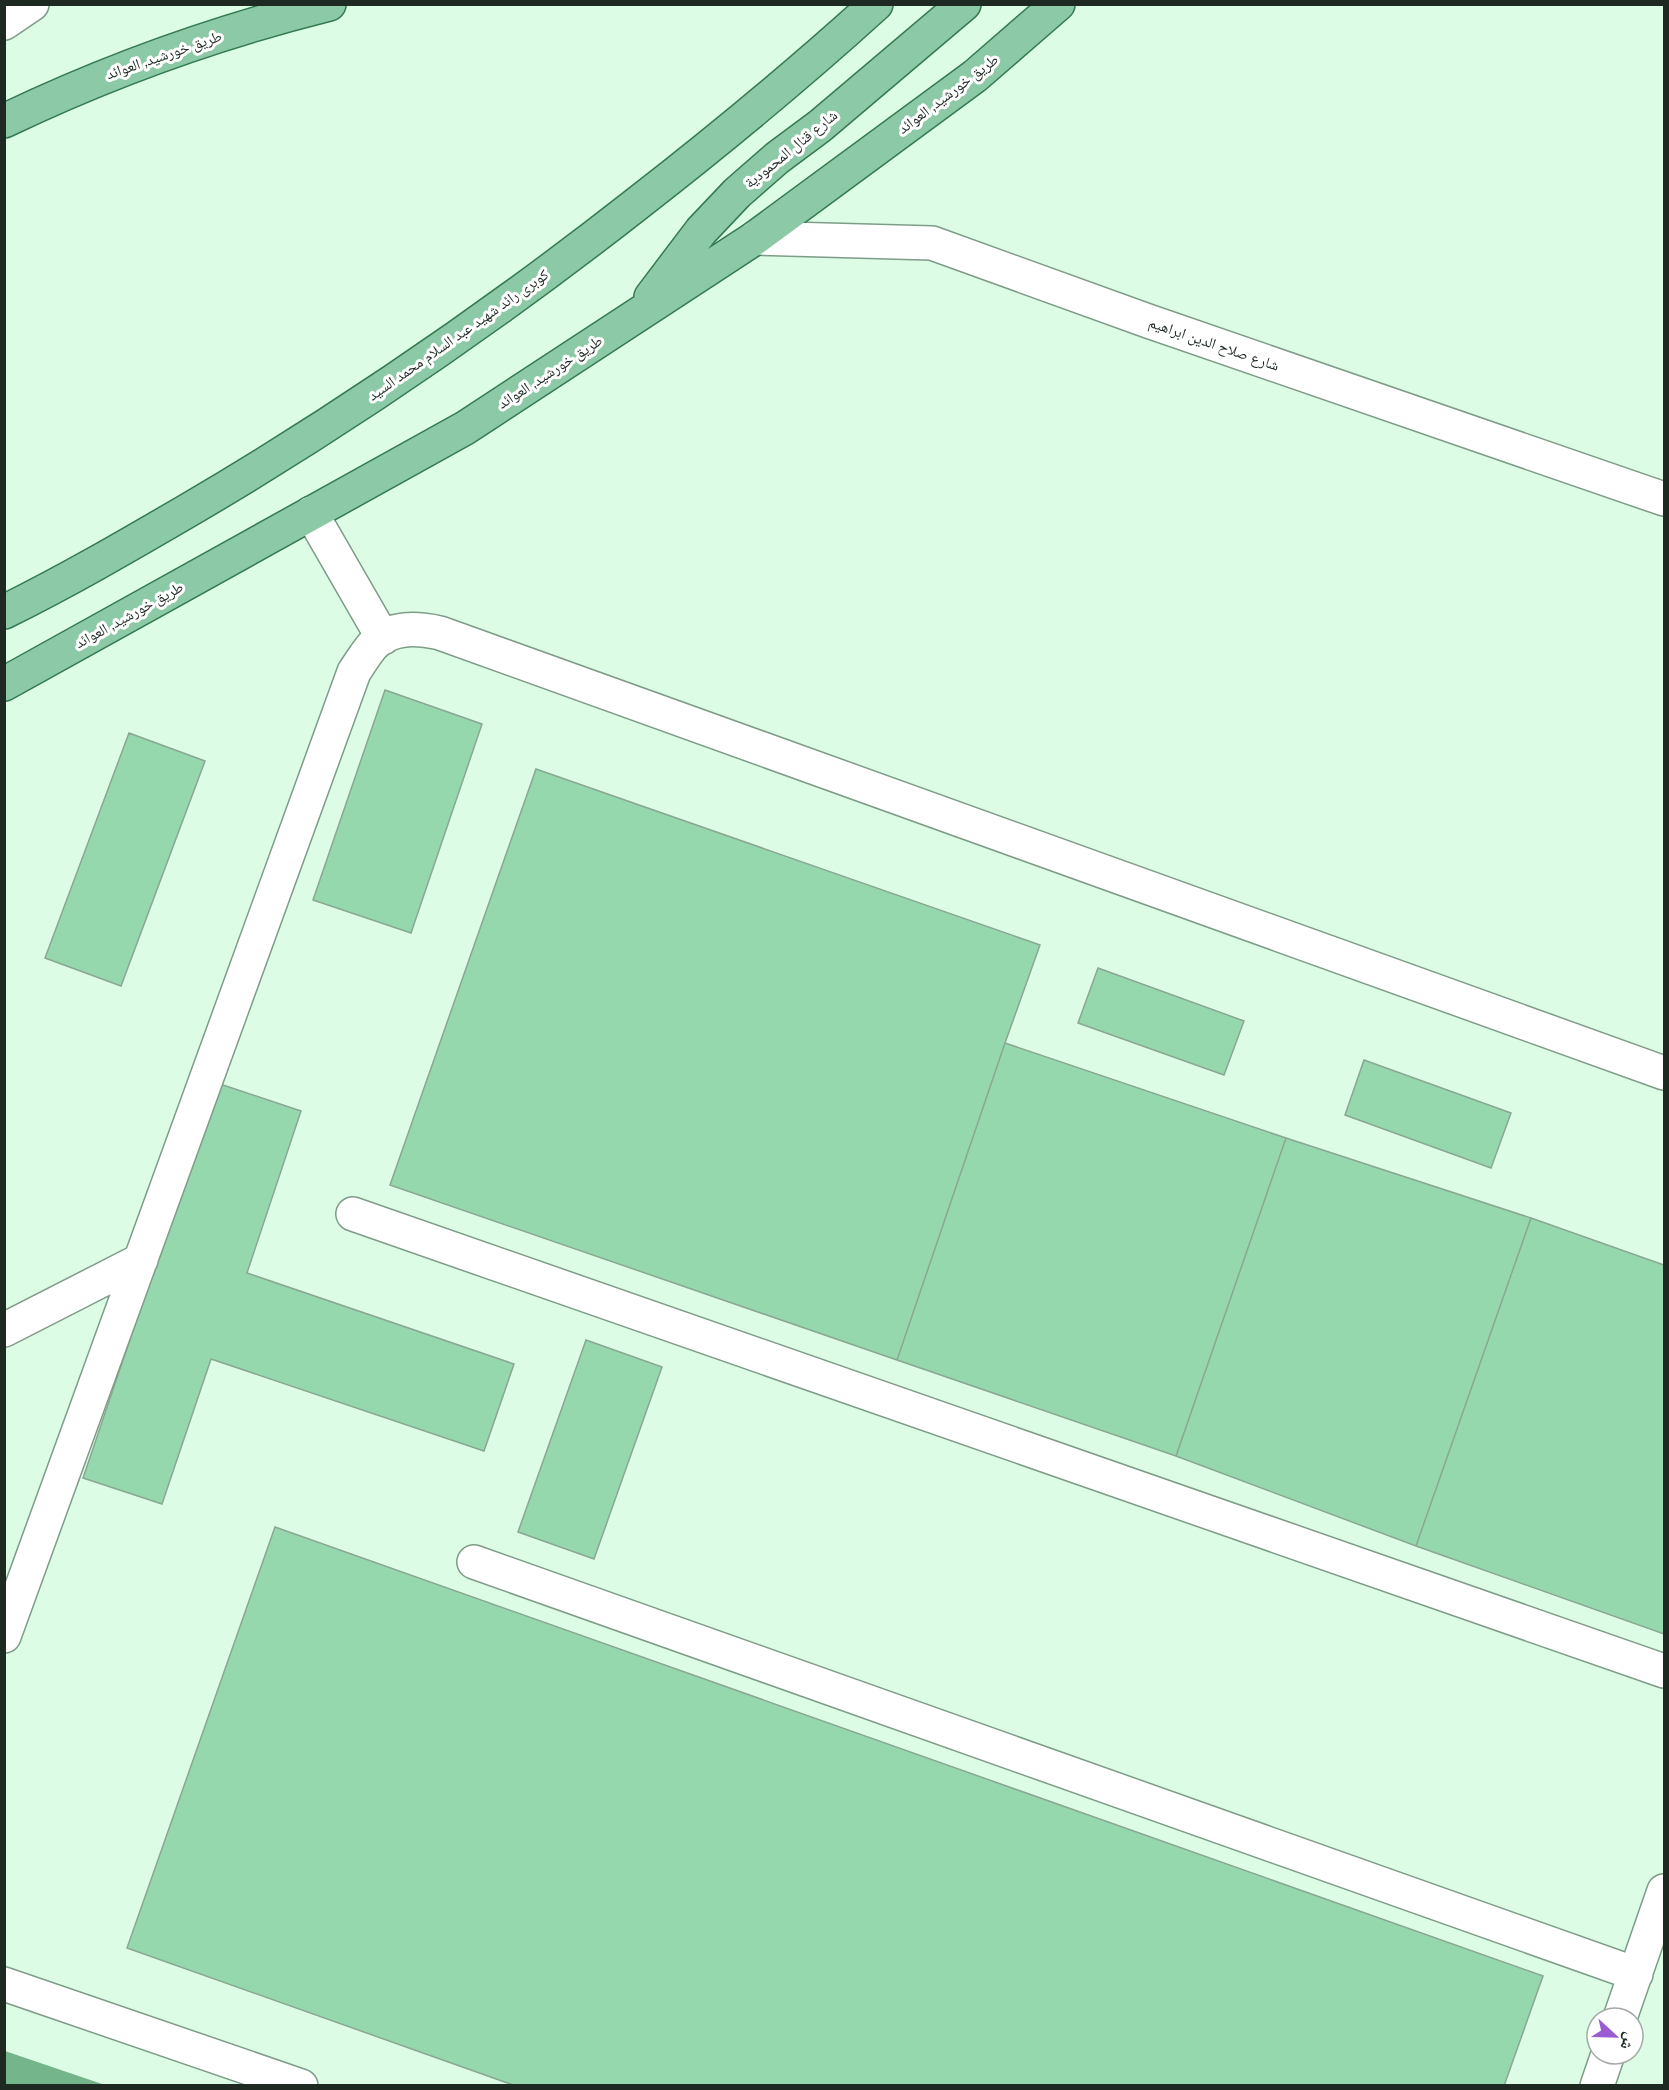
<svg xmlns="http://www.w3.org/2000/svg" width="1669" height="2090" viewBox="0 0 1669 2090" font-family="Montserrat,'Noto Naskh Arabic',sans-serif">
<rect width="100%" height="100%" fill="#dcfce6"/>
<!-- water -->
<path fill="#74b58b" d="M5 2051 105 2085H5Z"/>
<!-- building -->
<path fill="#96d8ad" stroke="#89a792" stroke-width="1.5" d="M385 690 482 724 411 933 313 900Z
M129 733 205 761 121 986 45 958Z
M536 769 1040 945 1005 1043 897 1360 390 1185Z
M1098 968 1244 1021 1224 1075 1078 1023Z
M1005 1043 1286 1138 1176 1456 897 1360Z
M1364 1060 1511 1113 1491 1168 1345 1115Z
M217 1083 301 1111 247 1273 514 1364 484 1451 211 1359 162 1504 83 1478Z
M1286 1138 1531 1218 1416 1546 1176 1456Z
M1531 1218 1664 1265V1634L1416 1546Z
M586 1340 662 1367 594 1559 518 1532Z
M275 1527 1543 1976 1504 2086H516L127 1948Z"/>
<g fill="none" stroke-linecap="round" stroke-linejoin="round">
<defs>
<path id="minor" d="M4 23 32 4
M755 238 932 243 1148 321 1664 499
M311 513 383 638
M353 1214 1664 1671
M4 1330 141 1260
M474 1562 1636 1974
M4 1636 354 672C360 663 366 653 373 645 391 626 417 628 440 633L1664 1073
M4 1984 301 2086
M1620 2018 1664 1891
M1597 2086 1608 2054"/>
<path id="major" d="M4 121C108 71 217 32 329 4
M651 297 701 231 737 193 777 158 820 126 964 4
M4 612C67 581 127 546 187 511 344 419 494 316 638 203 719 140 799 74 876 4
M4 684 465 428 755 238 975 76 1058 4"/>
</defs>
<!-- minor casing -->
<use href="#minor" stroke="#7e9c88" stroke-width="36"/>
<!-- major casing -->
<use href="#major" stroke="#347a51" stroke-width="36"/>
<!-- minor -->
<use href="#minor" stroke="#fff" stroke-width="33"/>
<!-- major -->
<use href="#major" stroke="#8cc9a6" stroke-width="33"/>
</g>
<g text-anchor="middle" stroke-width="6" stroke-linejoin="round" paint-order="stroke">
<!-- street labels -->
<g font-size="15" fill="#1d2921" stroke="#fff">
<text transform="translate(164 55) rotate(-19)" y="5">طريق خورشيد, العوائد</text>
<text transform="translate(948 94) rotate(-37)" y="5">طريق خورشيد, العوائد</text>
<text transform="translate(791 149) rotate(-39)" y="5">شارع قنال المحمودية</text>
<text transform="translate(458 335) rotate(-35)" y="5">كوبرى رائد شهيد عبد السلام محمد السيد</text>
<text transform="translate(1214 344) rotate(19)" y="5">شارع صلاح الدين ابراهيم</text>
<text transform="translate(550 372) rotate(-33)" y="5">طريق خورشيد, العوائد</text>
<text transform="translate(129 615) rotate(-29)" y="5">طريق خورشيد, العوائد</text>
</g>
</g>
<!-- border -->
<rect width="1669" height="2090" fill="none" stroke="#1d2921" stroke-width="12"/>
<!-- north arrow -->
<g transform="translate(1615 2036) rotate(112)"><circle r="28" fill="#ffffff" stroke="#a5a9a6" stroke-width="1.5"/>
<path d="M0-4.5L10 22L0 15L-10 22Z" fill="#995cd3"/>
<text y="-9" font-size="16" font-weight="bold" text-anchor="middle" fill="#1d2921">ش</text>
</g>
</svg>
